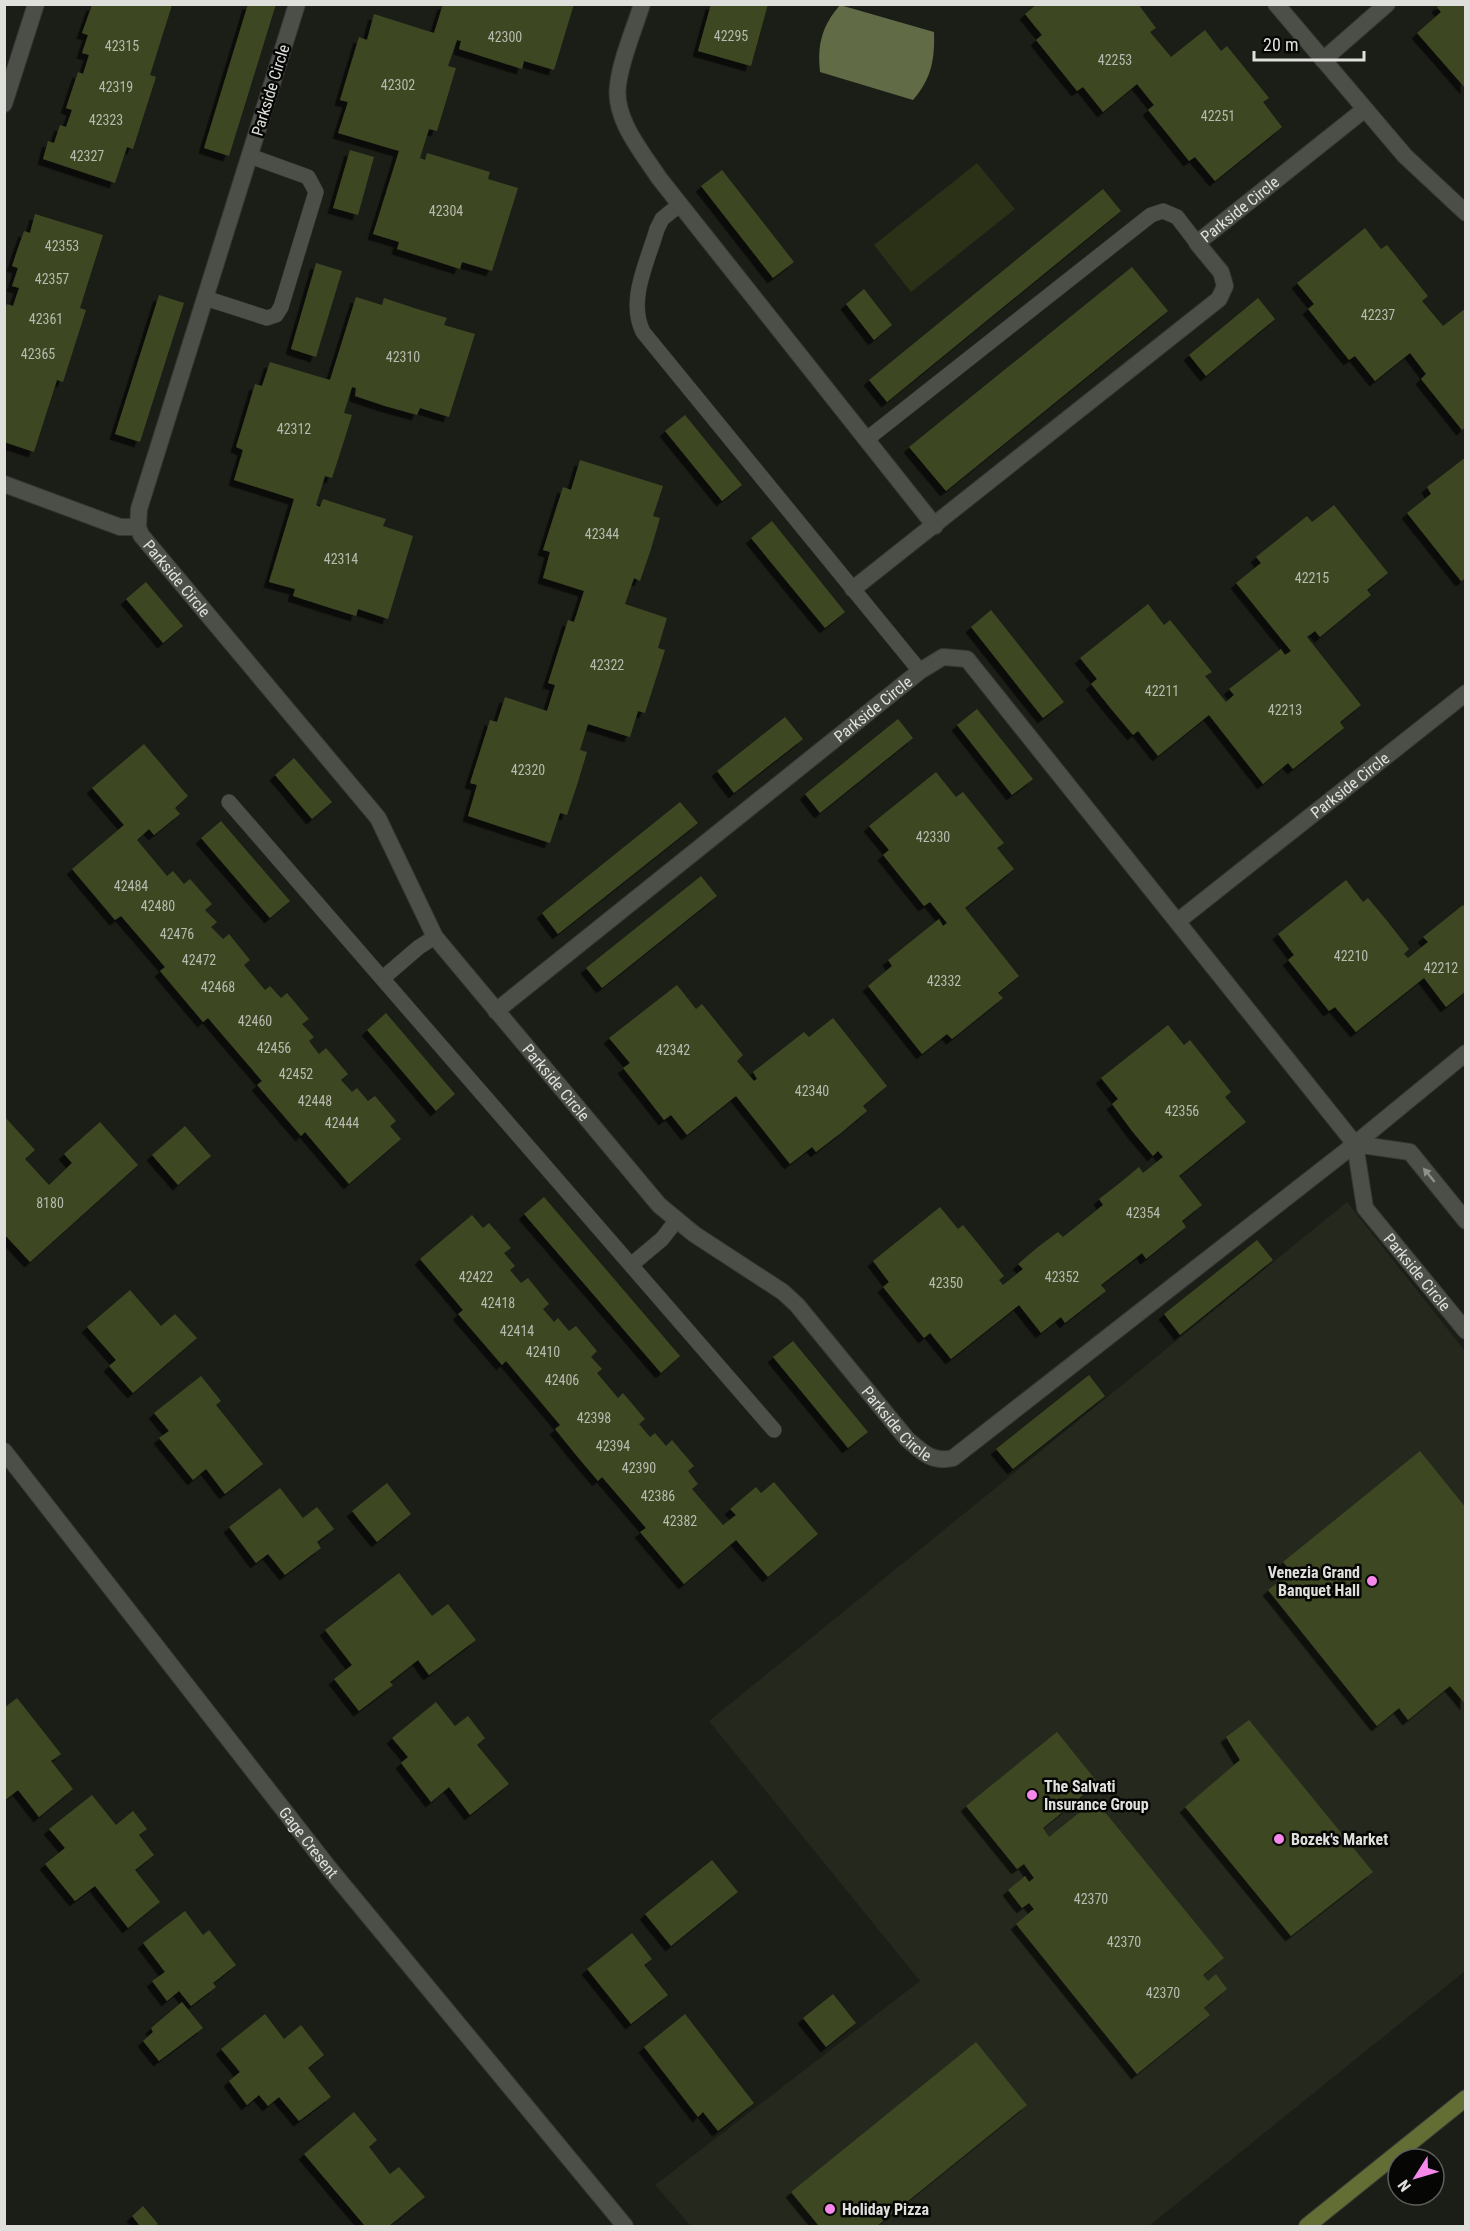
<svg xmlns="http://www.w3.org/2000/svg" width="1470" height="2231" viewBox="0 0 1470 2231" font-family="'Roboto Condensed',sans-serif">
<defs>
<filter id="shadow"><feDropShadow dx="-5.5" dy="5.5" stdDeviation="0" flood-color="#0009"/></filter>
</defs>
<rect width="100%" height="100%" fill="#1b1d17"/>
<!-- built -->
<path fill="#25281d" d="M1347 1202 1465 1351V1971L1149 2226H691L655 2185 920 1981 709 1721Z"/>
<!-- green -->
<path fill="#2a3116" d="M977 163 1015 209 911 292 874 245Z"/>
<!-- water -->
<path fill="#616c47" d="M840 5 934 32C935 60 931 79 913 100L820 72C817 44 822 26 840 5Z"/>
<!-- building -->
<path fill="#3e4724" filter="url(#shadow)" d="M248 4H276L229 156 204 148Z
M443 4H574L554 70 524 61 522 69 459 49 461 41 457 40 448 66 456 68 437 131 429 129 420 158 425 160 427 153 490 172 488 179 518 188 492 271 462 262 460 269 429 259 397 249 399 242 373 234 399 151 338 133 348 102 340 100 349 70 359 37 367 40 374 14 434 33Z
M711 4H768L751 66 698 51Z
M1037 4H1138L1156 28 1150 32 1171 57 1205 30 1221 51 1227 46 1269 98 1263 102 1282 127 1215 181 1195 157 1189 161 1169 136 1148 110 1154 105 1137 84 1103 112 1083 87 1077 91 1036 40 1042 35 1025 14Z
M1440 4H1466V89L1417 33 1441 12 1437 7Z
M92 5H172L150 75 156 77 133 149 127 147 115 183 43 159 48 141 54 143 60 125 66 127 72 110 66 108 78 72 83 74 89 55 82 53 88 35 82 33Z
M350 150 374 157 358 215 333 208Z
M722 170 794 262 773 278 701 186Z
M1103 189 1121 211 887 402 869 380Z
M35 214 103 235 80 308 86 310 63 382 57 380 34 452 4 442V312L7 304 13 306 19 288 12 286 18 268 12 266 18 248 24 231 30 233Z
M1365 228 1381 249 1387 245 1408 271 1428 296 1422 301 1443 326 1466 308V427L1462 430 1421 379 1426 374 1410 353 1375 381 1355 356 1349 360 1308 309 1314 304 1297 283Z
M316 263 342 271 316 357 291 349Z
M1132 267 1168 311 946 491 909 447Z
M864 289 892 325 874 340 846 304Z
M159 295 184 303 140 442 115 434Z
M356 297 382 305 384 298 414 308 447 318 444 325 475 334 449 417 420 408 417 415 385 406 355 396 356 388 352 387 344 413 352 415 343 444 332 478 325 476 316 505 320 507 323 499 354 509 386 519 383 526 413 536 388 619 358 609 356 616 324 606 293 596 295 589 269 582 294 499 234 480 243 450 236 447 246 414 255 384 262 386 270 362 330 380Z
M1258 298 1275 319 1206 376 1189 355Z
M685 415 742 485 722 501 665 431Z
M1466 457V578L1461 581 1407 513 1431 494 1427 487Z
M580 460 663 486 653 516 660 518 651 549 640 581 634 578 625 604 667 618 658 648 665 650 645 713 638 711 630 737 588 724 580 750 587 752 577 785 567 815 560 813 550 843 468 816 477 785 470 783 490 720 497 722 505 697 547 711 555 685 548 683 568 620 574 622 584 591 543 578 550 552 543 550 563 487 571 490Z
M1334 505 1388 573 1367 590 1371 595 1320 637 1315 631 1307 637 1361 705 1340 722 1344 728 1293 769 1288 763 1263 784 1209 715 1158 756 1138 731 1133 735 1112 710 1091 684 1097 679 1080 658 1148 604 1164 625 1170 620 1212 672 1205 676 1226 702 1234 695 1229 689 1281 649 1285 655 1291 651 1236 583 1261 563 1256 557 1307 516 1312 522Z
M772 521 845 612 825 628 751 538Z
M146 582 183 626 163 643 126 599Z
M991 610 1064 702 1043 718 971 627Z
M977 709 1033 779 1012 795 957 725Z
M785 717 803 739 734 793 717 771Z
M898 719 913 738 820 813 805 794Z
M144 744 188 796 175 808 180 814 154 835 149 829 137 840 167 876 173 871 184 884 190 879 212 904 205 910 217 922 211 927 223 939 229 934 250 960 244 965 265 990 270 986 281 998 287 993 309 1019 302 1024 314 1037 309 1041 319 1054 326 1048 348 1074 341 1080 352 1092 357 1088 368 1101 375 1096 396 1121 390 1126 401 1139 349 1184 305 1132 301 1136 257 1085 262 1081 208 1018 203 1022 160 971 165 967 121 916 115 920 72 869 124 825 92 788Z
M294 758 332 802 312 819 275 775Z
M936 772 956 797 963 792 1004 843 997 848 1014 869 965 908 1019 976 998 993 1003 998 952 1039 947 1034 922 1054 868 986 892 966 888 960 914 939 939 919 943 926 947 923 930 902 924 906 883 855 889 850 869 826Z
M680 802 698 823 558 934 542 913Z
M221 821 290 901 270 918 201 838Z
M701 876 717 896 602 988 586 968Z
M1346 880 1363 902 1368 898 1388 922 1409 949 1404 954 1408 958 1428 942 1423 937 1463 905 1466 908V991L1446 1007 1424 978 1356 1032 1335 1007 1329 1011 1288 960 1294 955 1278 934Z
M677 985 696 1009 702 1004 743 1055 737 1061 754 1081 757 1079 753 1072 804 1032 809 1037 833 1018 887 1086 863 1106 867 1111 842 1132 816 1152 812 1147 790 1164 736 1096 687 1135 671 1115 664 1120 643 1093 623 1068 630 1063 609 1038Z
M386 1013 455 1094 436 1111 367 1030Z
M1168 1025 1184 1045 1190 1040 1231 1092 1225 1097 1246 1122 1179 1176 1202 1205 1182 1221 1186 1227 1146 1259 1142 1253 1101 1285 1106 1291 1065 1323 1061 1317 1041 1333 1019 1305 951 1359 930 1333 924 1338 883 1287 889 1282 873 1261 940 1207 958 1229 963 1225 984 1251 1004 1276 999 1280 1003 1285 1023 1269 1018 1264 1038 1247 1058 1232 1063 1237 1103 1205 1099 1199 1121 1182 1139 1167 1143 1173 1163 1157 1158 1151 1153 1156 1132 1131 1112 1104 1118 1099 1101 1078Z
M4 1116 35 1150 25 1159 49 1185 72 1163 64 1154 100 1122 138 1165 30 1262 4 1234Z
M185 1126 211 1156 178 1185 152 1155Z
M544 1197 680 1356 661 1373 524 1214Z
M472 1215 483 1228 489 1223 511 1248 504 1253 515 1266 510 1270 521 1283 528 1278 549 1304 543 1309 554 1322 558 1318 569 1331 576 1326 597 1351 591 1357 602 1369 597 1373 618 1398 623 1393 645 1419 639 1424 650 1437 655 1433 666 1446 672 1440 694 1466 688 1471 698 1484 692 1489 723 1525 736 1515 730 1509 756 1487 761 1493 774 1482 818 1534 768 1577 736 1540 684 1584 640 1532 646 1528 602 1477 598 1481 576 1455 555 1429 560 1425 506 1361 502 1365 458 1314 463 1310 420 1259Z
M1257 1240 1273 1260 1180 1335 1164 1314Z
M130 1290 161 1326 175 1314 197 1338 133 1393 109 1366 116 1360 87 1327Z
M793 1341 868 1432 848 1448 773 1357Z
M1089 1375 1105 1396 1013 1469 996 1449Z
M201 1376 221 1401 216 1405 263 1464 225 1494 206 1469 193 1480 159 1438 169 1431 154 1413Z
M1420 1451 1466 1508V1705L1450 1686 1408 1720 1399 1708 1377 1726 1268 1590 1291 1572 1283 1562Z
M387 1483 411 1514 377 1542 352 1511Z
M280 1488 303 1518 317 1507 334 1529 317 1542 321 1548 285 1575 268 1554 256 1563 229 1527Z
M399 1573 432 1616 448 1604 476 1640 429 1675 418 1660 390 1682 393 1685 359 1711 334 1679 352 1665 325 1630Z
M17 1698 61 1754 51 1761 73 1789 39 1817 18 1790 4 1801V1708Z
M436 1702 455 1726 468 1716 485 1738 477 1745 509 1784 470 1815 449 1787 431 1802 401 1763 408 1757 392 1738Z
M1249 1720 1373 1872 1291 1936 1185 1807 1240 1760 1226 1737Z
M1057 1732 1098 1783 1043 1828 1049 1837 1095 1800 1224 1958 1203 1975 1208 1981 1216 1974 1227 1989 1204 2008 1210 2015 1137 2074 1016 1924 1034 1909 1029 1903 1022 1908 1008 1890 1025 1876 1029 1882 1034 1878 1024 1864 1017 1869 966 1806Z
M92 1795 116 1825 133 1811 147 1829 139 1835 154 1855 135 1870 160 1902 128 1928 95 1886 75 1901 45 1864 65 1848 49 1829Z
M712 1860 738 1892 671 1946 645 1914Z
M185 1911 203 1935 209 1930 236 1965 213 1983 216 1987 191 2006 179 1991 167 2001 152 1981 165 1972 143 1943Z
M632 1933 652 1959 644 1965 668 1995 631 2024 587 1969Z
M833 1994 856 2023 826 2047 803 2018Z
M182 2002 203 2028 159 2061 143 2041 153 2032 151 2028Z
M265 2014 284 2039 301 2025 324 2055 308 2068 331 2097 299 2121 279 2097 268 2106 259 2095 247 2105 229 2081 240 2072 221 2049Z
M685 2014 754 2103 718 2131 703 2112 698 2117 644 2047Z
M976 2042 1027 2105 877 2226H819L791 2192Z
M354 2112 377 2140 369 2147 390 2174 399 2167 425 2197 389 2226H365L304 2154Z
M143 2206 158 2224 155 2226H140L132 2216Z"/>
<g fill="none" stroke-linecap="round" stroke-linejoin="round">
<defs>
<path id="service" d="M679 205 662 219 657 229C648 261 627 300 643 332L920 671
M205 298 267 318 276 315 281 307 316 192 308 177 250 156
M867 439 1151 215 1163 211 1177 217 1197 243
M229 802 774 1430
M383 978 419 947 435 937
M631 1265 662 1239 676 1221"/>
<g id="minor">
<path id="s1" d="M297 4 139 509 138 527 141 535 378 818 435 937 659 1205 694 1234 783 1292 797 1305 907 1439C922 1452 932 1463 953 1458L1355 1144 1466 1053"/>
<path d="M642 4C634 30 621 59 618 85 613 118 642 152 659 178L935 526"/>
<path d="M1276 4 1405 156 1466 213"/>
<path d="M1323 60 1387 4"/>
<path d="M4 104 36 4"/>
<path d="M4 484 120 527H138"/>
<path id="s2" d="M853 589 1219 299 1225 286 1221 272 1197 243 1365 109"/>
<path id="s3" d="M1178 921 1466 693"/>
<path id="s4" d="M496 1011 920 671 943 657 967 659 1355 1144"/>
<path id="s5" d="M1466 1221 1410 1152 1355 1144 1365 1208 1466 1331"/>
<path id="s6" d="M4 1451 329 1868 625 2226"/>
</g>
<path id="secondary" d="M1307 2226 1466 2098"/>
</defs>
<!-- service casing -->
<use href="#service" stroke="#363734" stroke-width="16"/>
<!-- minor casing -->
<use href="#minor" stroke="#363734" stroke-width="18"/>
<!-- secondary casing -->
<use href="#secondary" stroke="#363734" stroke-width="18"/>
<!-- service -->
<use href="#service" stroke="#4c4e48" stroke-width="15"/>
<!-- minor -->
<use href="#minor" stroke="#4c4e48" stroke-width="16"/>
<!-- secondary -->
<use href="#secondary" stroke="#636e35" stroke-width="16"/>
</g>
<!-- one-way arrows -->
<defs><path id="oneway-solid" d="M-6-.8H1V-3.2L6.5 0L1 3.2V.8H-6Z" transform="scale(1.5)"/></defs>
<use fill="#8e908b" href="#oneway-solid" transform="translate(1429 1175) rotate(-129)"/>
<!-- markers -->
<g fill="#f788eb" stroke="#060705" stroke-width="2">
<circle cx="1372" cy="1581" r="6"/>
<circle cx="1032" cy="1795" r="6"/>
<circle cx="1279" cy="1839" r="6"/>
<circle cx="830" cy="2209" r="6"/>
</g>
<g text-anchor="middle" stroke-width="5" stroke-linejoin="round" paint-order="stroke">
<!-- number labels -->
<g font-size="14" fill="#b7baae">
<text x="731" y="41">42295</text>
<text x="505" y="42">42300</text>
<text x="122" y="51">42315</text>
<text x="1115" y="65">42253</text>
<text x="398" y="90">42302</text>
<text x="116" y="92">42319</text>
<text x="1218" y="121">42251</text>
<text x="106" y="125">42323</text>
<text x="87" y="161">42327</text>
<text x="446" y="216">42304</text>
<text x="62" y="251">42353</text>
<text x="52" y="284">42357</text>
<text x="1378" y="320">42237</text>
<text x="46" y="324">42361</text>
<text x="38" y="359">42365</text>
<text x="403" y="362">42310</text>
<text x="294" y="434">42312</text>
<text x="602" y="539">42344</text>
<text x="341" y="564">42314</text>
<text x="1312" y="583">42215</text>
<text x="607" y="670">42322</text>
<text x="1162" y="696">42211</text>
<text x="1285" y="715">42213</text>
<text x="528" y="775">42320</text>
<text x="933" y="842">42330</text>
<text x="131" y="891">42484</text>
<text x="158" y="911">42480</text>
<text x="177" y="939">42476</text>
<text x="1351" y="961">42210</text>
<text x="199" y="965">42472</text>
<text x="1441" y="973">42212</text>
<text x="944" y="986">42332</text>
<text x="218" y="992">42468</text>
<text x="255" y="1026">42460</text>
<text x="274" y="1053">42456</text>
<text x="673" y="1055">42342</text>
<text x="296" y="1079">42452</text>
<text x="812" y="1096">42340</text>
<text x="315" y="1106">42448</text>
<text x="1182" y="1116">42356</text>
<text x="342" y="1128">42444</text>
<text x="50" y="1208">8180</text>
<text x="1143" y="1218">42354</text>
<text x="476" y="1282">42422</text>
<text x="1062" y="1282">42352</text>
<text x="946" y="1288">42350</text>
<text x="498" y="1308">42418</text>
<text x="517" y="1336">42414</text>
<text x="543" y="1357">42410</text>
<text x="562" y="1385">42406</text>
<text x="594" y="1423">42398</text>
<text x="613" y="1451">42394</text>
<text x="639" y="1473">42390</text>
<text x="658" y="1501">42386</text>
<text x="680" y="1526">42382</text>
<text x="1091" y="1904">42370</text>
<text x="1124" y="1947">42370</text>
<text x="1163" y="1998">42370</text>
</g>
<!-- street labels -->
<g font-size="16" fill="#dfe0dc" stroke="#060705">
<text transform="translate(270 90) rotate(-73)" y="6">Parkside Circle</text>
<text dy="6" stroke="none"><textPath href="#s2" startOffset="588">Parkside Circle</textPath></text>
<text dy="6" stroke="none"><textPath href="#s1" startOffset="612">Parkside Circle</textPath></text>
<text dy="6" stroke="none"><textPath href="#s4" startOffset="483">Parkside Circle</textPath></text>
<text dy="6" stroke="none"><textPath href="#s3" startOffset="219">Parkside Circle</textPath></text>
<text dy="6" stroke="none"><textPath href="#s1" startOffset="1246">Parkside Circle</textPath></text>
<text dy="6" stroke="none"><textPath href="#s5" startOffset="292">Parkside Circle</textPath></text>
<text dy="6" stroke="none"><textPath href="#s1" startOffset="1732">Parkside Circle</textPath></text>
<text dy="6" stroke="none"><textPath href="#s6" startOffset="496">Gage Cresent</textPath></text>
</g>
<!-- poi labels -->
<g font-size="16" font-weight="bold" fill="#dfe0dc" stroke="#060705" text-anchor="start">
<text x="1360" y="1578" text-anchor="end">Venezia Grand<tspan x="1360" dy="18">Banquet Hall</tspan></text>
<text x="1044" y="1792">The Salvati<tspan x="1044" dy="18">Insurance Group</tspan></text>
<text x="1291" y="1845">Bozek's Market</text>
<text x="842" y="2215">Holiday Pizza</text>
</g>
</g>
<!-- border -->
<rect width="1470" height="2231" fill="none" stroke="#dfe0dc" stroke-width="12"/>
<!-- north arrow -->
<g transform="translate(1416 2177) rotate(233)"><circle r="28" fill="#060705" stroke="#5d5e5b" stroke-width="1.5"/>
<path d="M0-4.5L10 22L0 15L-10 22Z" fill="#f788eb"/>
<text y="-9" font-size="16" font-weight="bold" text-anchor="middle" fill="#dfe0dc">N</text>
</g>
<!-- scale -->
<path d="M1254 51v9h110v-9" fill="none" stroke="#dfe0dc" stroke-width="3"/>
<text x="1263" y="51" font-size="18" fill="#dfe0dc" stroke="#060705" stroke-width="4.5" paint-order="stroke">20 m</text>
</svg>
